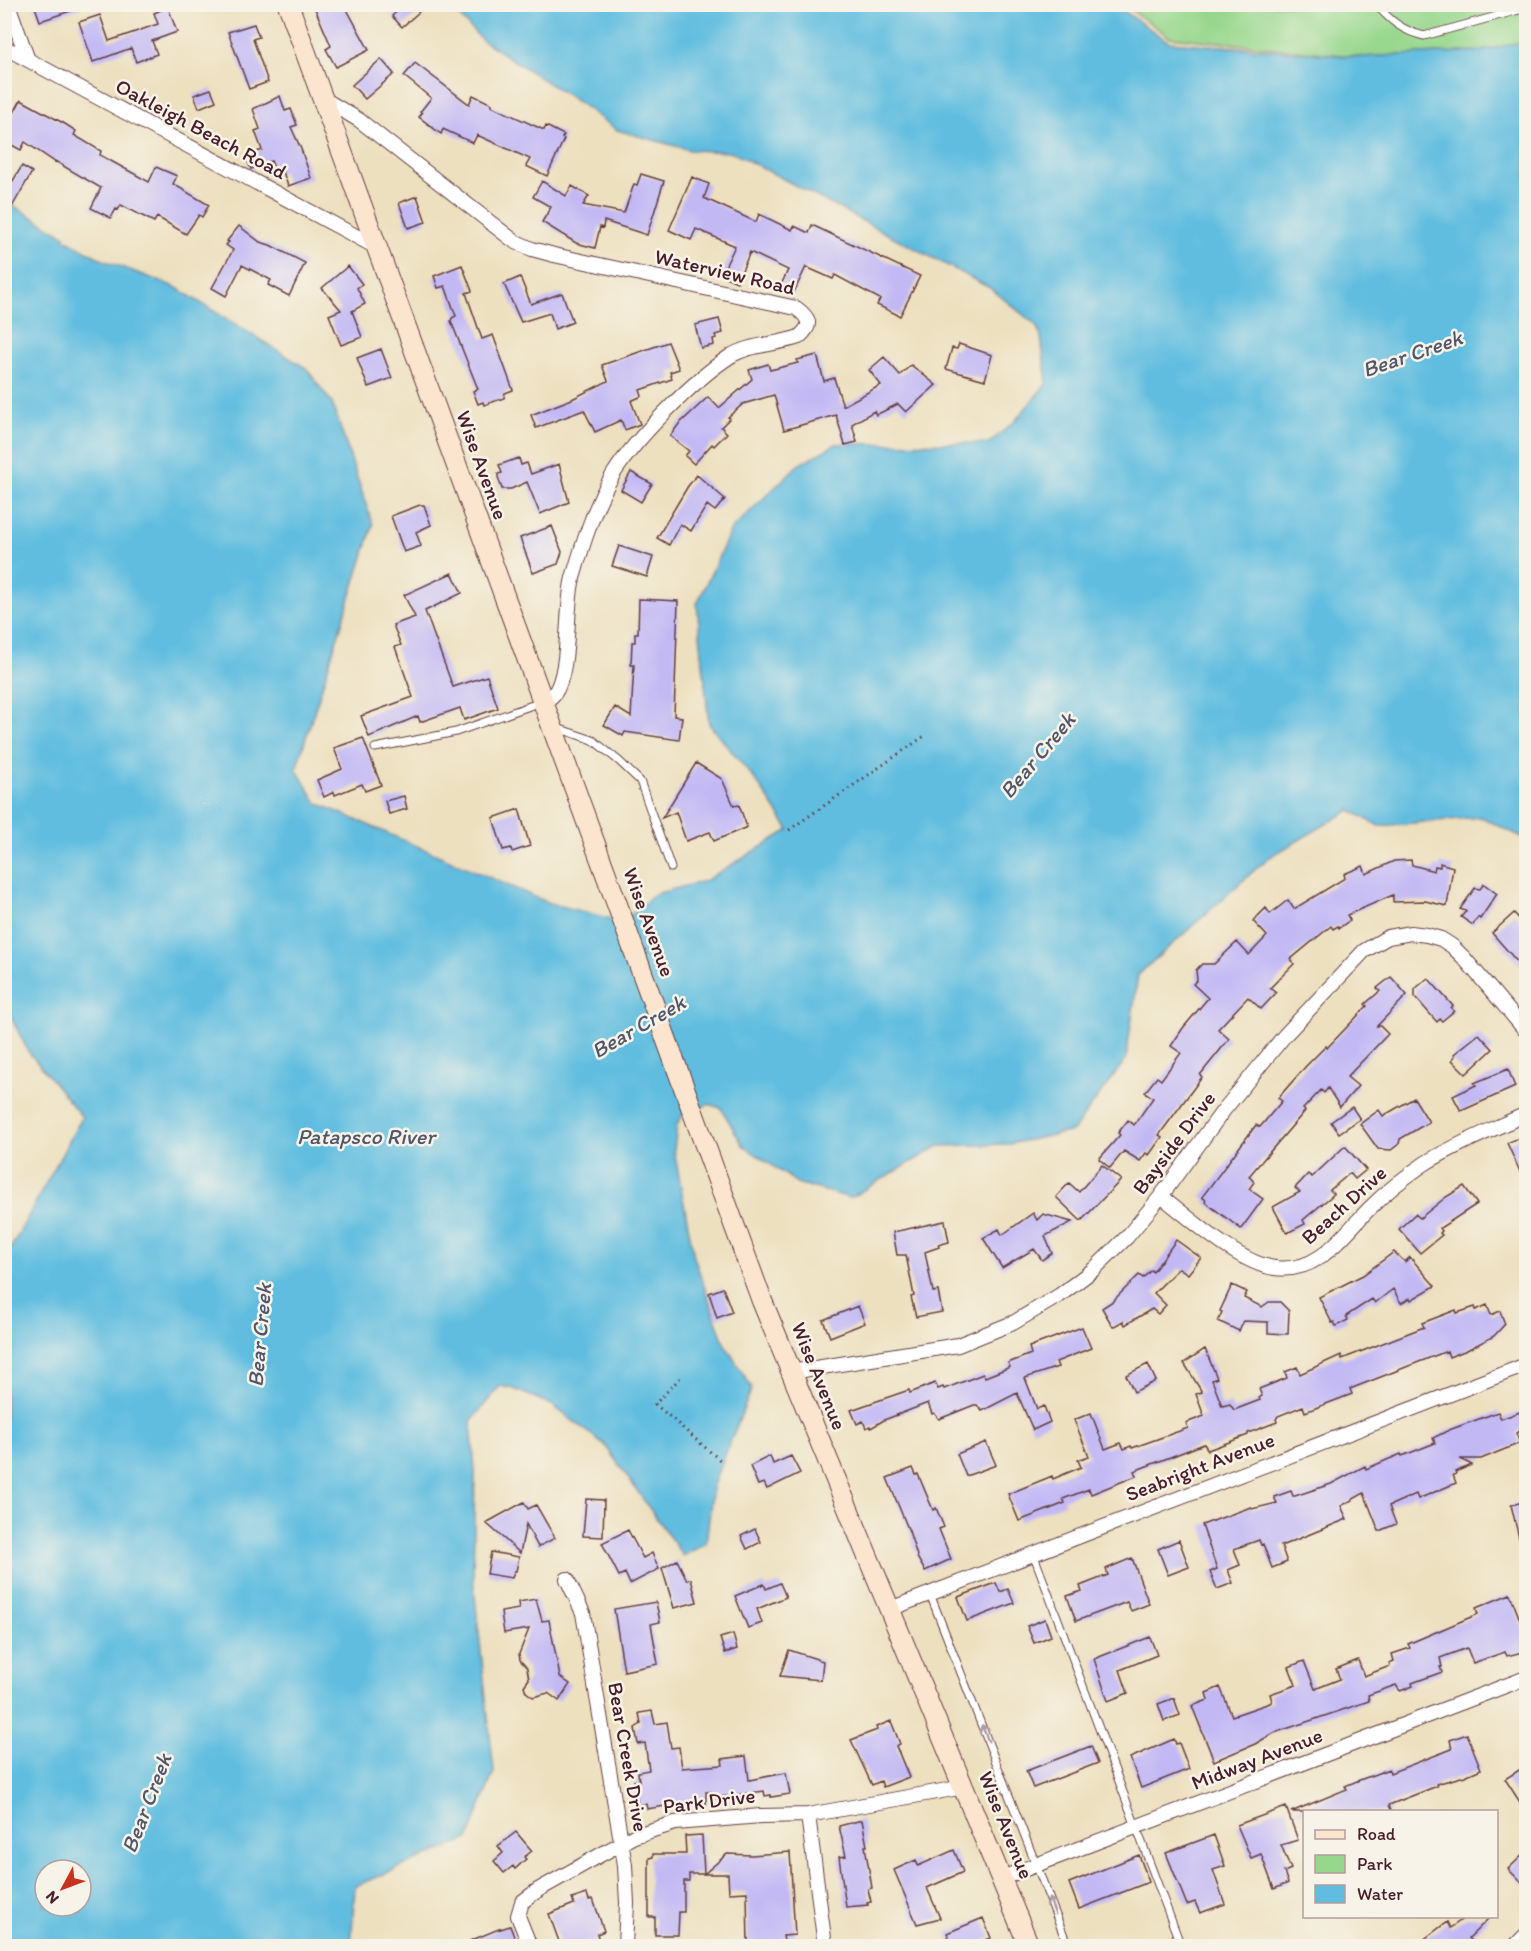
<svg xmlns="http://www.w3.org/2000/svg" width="1531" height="1951" viewBox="0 0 1531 1951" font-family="Itim,sans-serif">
<rect width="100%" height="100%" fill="#f7f3e8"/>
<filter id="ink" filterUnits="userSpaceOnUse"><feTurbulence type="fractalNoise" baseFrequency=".0167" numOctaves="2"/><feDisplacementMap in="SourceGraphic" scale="12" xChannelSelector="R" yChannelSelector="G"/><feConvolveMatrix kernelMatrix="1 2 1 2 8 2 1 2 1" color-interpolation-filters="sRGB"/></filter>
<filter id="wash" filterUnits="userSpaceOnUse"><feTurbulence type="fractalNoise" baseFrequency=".008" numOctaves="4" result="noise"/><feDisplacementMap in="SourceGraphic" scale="24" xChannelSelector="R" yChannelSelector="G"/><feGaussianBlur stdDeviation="1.35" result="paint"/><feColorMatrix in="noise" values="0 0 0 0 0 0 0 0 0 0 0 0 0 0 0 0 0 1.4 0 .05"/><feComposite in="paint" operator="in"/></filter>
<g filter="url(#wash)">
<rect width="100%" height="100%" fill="#ede0bf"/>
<!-- green -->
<path fill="#97d78d" stroke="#707b5c" stroke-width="1.5" d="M1124 5H1526V41L1483 51 1361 57 1170 37Z"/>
<!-- water -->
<path fill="#61bddf" stroke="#566e85" stroke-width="1.5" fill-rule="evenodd" d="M449 5H1115L1169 42 1361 57 1483 51 1526 41V839L1481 817 1379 826 1350 810 1268 858 1138 975 1126 1059 1073 1131 1009 1144 939 1146 850 1198 797 1183 743 1145 721 1108 708 1104 683 1114 677 1125 674 1150 694 1257 724 1343 752 1388 713 1485 706 1543 683 1556 605 1445 552 1405 512 1388 500 1386 471 1421 475 1471 473 1578 494 1772 468 1839 355 1886 351 1946H5V1259L82 1117 28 1051 5 1005V201L65 236V239L103 260 175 287 306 368 332 403 373 525 296 769 317 803 549 903 623 922 655 894 705 881 789 830 757 782 709 724 697 604 731 530 798 465 836 444 989 443 1015 421 1047 383 1041 337 1036 325 990 288 732 152 690 150 617 130 581 104 482 40ZM45 1870H81V1906H45Z"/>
<g id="blocks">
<!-- building -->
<path fill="#c2b9f4" d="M34 4H83V7L40 21Z
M313 4H344L369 50 336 67 326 49 331 46Z
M405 4H412L419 12 402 27 392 16Z
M168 7 177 32 152 41 157 54 136 62 131 48 93 62 79 22 100 15 109 41 158 24 154 13Z
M254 24 259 37 253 39 268 82 249 89 228 32Z
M381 59 394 74 365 99 352 85Z
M415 63 469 104 473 95 492 104 491 106 544 130 546 126 564 135 562 138 564 139 547 176 526 166 530 159 477 135 473 143 443 129 441 134 419 117 422 113 420 112 431 98 404 76Z
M211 89 216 101 199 108 194 95Z
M280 96 285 111 291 109 297 125 291 127 301 149 311 178 288 186 283 172 279 173 277 169 275 170 271 161 251 169 246 156 262 150 255 131 260 129 253 109Z
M21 100 65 124 76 131 74 135 101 151 100 155 149 182 156 167 177 176 173 184 209 205 202 217 199 215 186 234 157 217 154 222 121 205 118 210 116 209 111 218 91 208 101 188 55 161V162L25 142 21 150 4 141V131Z
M22 166 32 172 4 221V195Z
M641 174 664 181 647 235 604 221 603 228 600 227 595 248 576 243 542 222 551 207 533 197 542 181 566 196 572 186 589 196 583 205 624 213 634 184 637 185Z
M692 177 709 184 704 198 756 222 759 214 792 230 794 226 809 233 812 225 920 276 900 316 877 305 880 299 835 275 833 279 806 267 792 296 779 289 788 270 750 252 737 282 721 275 735 246 696 229 691 240 669 230Z
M417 196 426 222 408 228 399 203Z
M239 226 260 242 270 245 305 263 289 296 268 285 271 280 242 265 226 296 212 288 233 250 226 245 229 242 227 241Z
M462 265 472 291 466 293 482 339 493 335 513 390 505 393 504 398 484 405 483 402 478 404 473 391 478 389 451 321 452 318 456 316 445 286 438 288 434 276Z
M348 266 362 284 357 288 365 304 352 311 362 337 341 345 329 315 341 310 322 288Z
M520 277 531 304 562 293 573 322 555 329 550 313 521 322 504 284Z
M719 319 723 333 715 335 716 338 713 339 714 345 701 348 695 325Z
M668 342 679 369 670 372 672 379 640 390 642 396 631 401 640 424 625 430 621 420 595 432 584 410 536 428 531 415 572 399 608 381 602 365Z
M959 344 992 355 985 380 946 369 952 348 957 349Z
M381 349 392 378 368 387 357 358Z
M817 355 824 381 834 378 843 406 881 385 869 370 884 357 900 375 911 365 936 385 906 412 898 404 876 415 874 411 852 424 857 442 845 445 836 415 784 430 774 395 743 404 728 417 730 418 721 427 727 433 714 446 712 444 694 464 685 456 689 451 670 436 679 424 708 397 719 408 752 379 749 370 768 364 770 370 798 363 797 360Z
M519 458 521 465 527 463 531 474 559 464 569 502 540 514 527 482 511 489H502L498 477V474L502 473 499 465Z
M631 472 652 484 641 502 621 490Z
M697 475 725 499 715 511 707 505 691 531 680 524 669 545 657 538 688 486Z
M420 505H424L431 525 416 532 421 546 404 552 391 516Z
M552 526 562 552 558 564 533 573 520 538Z
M619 546 653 557 647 577 612 566Z
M452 573 462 593 425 611 453 687 487 676 498 708 464 720 460 708 420 722 418 716 369 737 361 716 413 697 395 647 401 645 393 625 415 617 404 595Z
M639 599 678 601 674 716 682 717 679 740 625 732 623 736 604 725 615 707 631 717 634 665H631L632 642H635V633H638Z
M363 738 381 785 365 791 362 784 335 795 334 792 324 797 317 780 342 769 334 748Z
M696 763 722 779 734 806 739 805 747 827 714 841 710 832 686 841 676 812 662 818Z
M404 796 407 809 389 814 385 801Z
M519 809 530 846 512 852 511 848 503 850 493 818Z
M1411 860 1412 865 1434 871 1435 866 1440 867V863L1453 867 1447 906 1425 901 1393 902V895L1347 915 1350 920 1339 928 1338 926 1333 929 1331 926 1291 959 1294 964 1270 988 1276 993 1261 1009 1248 997 1218 1029 1229 1039 1200 1075 1202 1077 1159 1135 1162 1137 1149 1155 1146 1153 1140 1161 1124 1151 1110 1168 1099 1159 1120 1135 1118 1133 1128 1120 1134 1125 1153 1098 1145 1092 1157 1077 1161 1080 1181 1053 1171 1046 1183 1028 1208 998 1193 984 1197 980 1196 970 1202 964H1214L1237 942 1249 955 1267 936 1253 921 1266 908 1270 914 1288 900 1294 909 1345 878 1344 874 1363 866 1366 874 1394 861Z
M1484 884 1497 894 1480 919 1478 917 1473 925 1461 917 1466 911 1460 909 1475 888 1480 889Z
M1514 913 1527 927V973L1492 933Z
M1391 977 1407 995 1377 1026H1380L1388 1034 1347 1077 1358 1086 1340 1107 1328 1088 1324 1093 1321 1090 1303 1109 1305 1111 1249 1176 1254 1182 1249 1189 1263 1199 1241 1229 1205 1202 1206 1200 1202 1197 1256 1125 1260 1127 1282 1101 1278 1098 1306 1066 1326 1046 1327 1048 1367 1006 1365 1004 1380 991 1377 988Z
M1428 978 1453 1006 1451 1008 1454 1011 1442 1021 1440 1019 1437 1022 1415 997V989Z
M1479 1034 1493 1049 1466 1074 1452 1060 1455 1056 1454 1054Z
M1508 1069 1515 1087 1461 1111 1453 1096 1476 1085 1474 1083Z
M1414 1098 1429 1122 1400 1139 1399 1144 1391 1150 1378 1149 1360 1124 1379 1110 1383 1116Z
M1352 1107 1360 1119 1339 1133 1331 1122Z
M1527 1135V1187L1507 1143Z
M1345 1146 1366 1170 1355 1179 1350 1173 1330 1190 1334 1194 1303 1220 1305 1224 1287 1233 1273 1207 1300 1192 1295 1188 1308 1174 1312 1177Z
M1102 1165 1121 1180 1081 1221 1056 1197 1069 1183 1079 1192Z
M1464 1186 1477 1204 1440 1228 1442 1231 1440 1233 1442 1235 1420 1253 1399 1229 1415 1214 1420 1218 1446 1197Z
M1033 1213 1037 1220 1043 1214 1072 1222 1045 1236 1052 1253 1042 1260 1034 1249 1002 1268 983 1238 999 1229 1002 1235Z
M945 1221 949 1242 938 1245 939 1247 925 1252 933 1292 938 1291 942 1312 916 1317 911 1297 914 1296 906 1255H897L893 1232Z
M1176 1240 1201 1258 1188 1274 1179 1268 1154 1293 1166 1305 1158 1314 1152 1309 1125 1325 1123 1321 1113 1327 1102 1308 1113 1301 1139 1275 1143 1278 1151 1270 1153 1272Z
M1394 1252 1405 1262 1410 1257 1435 1286 1411 1300 1410 1298 1401 1303 1393 1289 1375 1303 1372 1299 1346 1316 1348 1320 1336 1326 1334 1322 1332 1323 1319 1297 1363 1275Z
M1232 1285 1247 1292 1244 1298 1262 1307 1269 1302H1280L1289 1311 1288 1334 1268 1333V1322L1243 1321 1239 1331 1218 1321 1222 1312 1220 1311Z
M723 1288 732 1312 717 1318 709 1293Z
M1487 1305 1491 1315 1500 1311 1505 1324 1494 1336 1467 1350 1449 1357 1447 1351 1350 1389 1352 1394 1305 1412 1303 1406 1278 1416 1276 1419 1277 1422 1248 1433V1435L1208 1450 1204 1444 1134 1471 1136 1476 1091 1494 1089 1489 1063 1499 1065 1503 1019 1521 1008 1494 1052 1476 1053 1479 1081 1467 1078 1460 1089 1456 1074 1420 1091 1413 1105 1449 1121 1443 1124 1449 1131 1446 1132 1448 1188 1428 1186 1423 1204 1416 1196 1394 1202 1392 1184 1363 1205 1349 1217 1378 1212 1380 1222 1406 1230 1404 1234 1410 1260 1400 1259 1398 1262 1396 1259 1389 1287 1378 1285 1372 1297 1367 1300 1374 1341 1355 1342 1359 1424 1327 1422 1323 1456 1310 1457 1313 1475 1307 1476 1310Z
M858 1306 865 1323 830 1337 823 1320Z
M1082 1327 1091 1348 1056 1362 1058 1367 1025 1378 1037 1409 1044 1406 1050 1422 1033 1430 1017 1393 982 1411 977 1405H974L939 1419 934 1413 932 1414 928 1403 884 1420 871 1428 870 1426 866 1428 863 1421 857 1424 851 1410 909 1390 910 1393 935 1383 938 1389 943 1387 944 1389 983 1374 985 1377 1010 1367 1008 1363 1031 1354 1029 1347Z
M1148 1364 1156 1381 1134 1392 1126 1375Z
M1498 1412 1501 1419 1520 1412 1527 1426 1516 1433 1520 1443 1481 1459H1460L1472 1465 1455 1472 1456 1474 1453 1475 1456 1483 1418 1499 1416 1494 1389 1506 1396 1524 1379 1531 1364 1493 1341 1506 1347 1519 1281 1546 1287 1562 1272 1568 1263 1544 1261 1545 1259 1540 1234 1549 1240 1565 1228 1570 1233 1583 1217 1589 1210 1572 1217 1569 1202 1525 1251 1507 1252 1509 1277 1503 1274 1497 1291 1491 1293 1496H1295L1331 1484 1365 1466 1366 1469 1401 1454 1402 1456 1435 1443 1433 1438 1449 1430Z
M986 1442 996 1465 966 1476 957 1454Z
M770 1456 773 1464 791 1456 800 1473 767 1489 764 1483 758 1485 750 1466Z
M913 1468 916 1475 918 1474 933 1510 936 1508 944 1527 939 1529 951 1559 925 1571 918 1559 909 1531 887 1478Z
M586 1499 604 1500 603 1537 583 1536Z
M1527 1501V1546H1521L1511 1505Z
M524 1502 528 1509 536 1505 555 1538 538 1547 526 1524 520 1553 486 1523Z
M755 1529 761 1542 747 1549 741 1536Z
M628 1530 643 1558 652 1553 659 1569 630 1584 625 1573 619 1576 602 1543Z
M1179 1540 1189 1567 1168 1575 1158 1549Z
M491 1552 519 1557 516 1571H514L512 1578 487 1574Z
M1132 1558 1149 1604 1131 1611 1127 1602 1076 1621 1067 1596 1082 1591 1080 1586 1108 1575 1106 1569Z
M677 1560 687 1580 691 1579 697 1602 674 1608 662 1568Z
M780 1583 786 1597 757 1609 762 1623 748 1628 735 1596 764 1584 766 1589Z
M996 1583 1000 1592 1008 1589 1014 1603 967 1621 958 1597Z
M1510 1594 1527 1638V1651L1507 1656 1505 1652 1473 1663 1467 1648 1440 1658 1442 1667H1440L1442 1672 1412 1683 1413 1686 1400 1691 1396 1685 1368 1695 1369 1701 1274 1733 1255 1744 1214 1761 1192 1706 1208 1700 1206 1693 1220 1687 1232 1716 1270 1703 1272 1701 1270 1694 1296 1685 1289 1667 1304 1661 1315 1689 1340 1679 1336 1669 1358 1660 1364 1676 1390 1666 1389 1663 1394 1661 1392 1654 1410 1648 1408 1644 1478 1614 1476 1608Z
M536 1599 542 1621 549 1620 560 1677 570 1684 559 1701 548 1693 533 1697 526 1692 524 1686 529 1679 527 1668 520 1660 519 1654 529 1629 504 1633 501 1612 519 1609 518 1602Z
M656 1602 660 1622 651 1624 658 1664 624 1671 614 1609Z
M1045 1619 1051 1636 1034 1643 1027 1626Z
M733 1634 737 1649 725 1653 720 1638Z
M1150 1637 1157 1655 1120 1670 1128 1693 1108 1701 1094 1659Z
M789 1650 823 1661 821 1680 780 1676Z
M1174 1698 1180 1715 1164 1721 1158 1704Z
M652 1711 655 1724 667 1722 671 1748 679 1747 682 1768 723 1765 722 1759 746 1756 749 1780 786 1773 790 1794 771 1797V1795L765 1796 764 1791 714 1798 713 1792H706V1804L690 1805V1802L647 1809 646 1804 638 1805 634 1781H639L638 1772 649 1770 645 1743 638 1744 635 1728 641 1724 639 1713Z
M891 1721 900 1744 896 1746 909 1777 883 1787 881 1781 872 1785 851 1740 877 1730 876 1727Z
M1467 1734 1481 1769 1465 1776 1436 1784 1437 1786 1389 1805 1392 1812H1291L1347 1789 1345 1786 1357 1781 1389 1769 1390 1773 1452 1749 1450 1740Z
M1174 1739 1176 1744 1179 1743 1189 1769 1141 1788 1130 1758Z
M1091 1746 1098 1763 1033 1788 1026 1771Z
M1527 1765V1813L1505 1779Z
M1286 1807 1298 1840 1281 1845 1291 1869 1284 1872 1288 1883 1274 1889 1261 1854 1251 1858 1237 1825Z
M862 1820 867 1846H865L872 1888 868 1889 871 1902 867 1903 868 1905 846 1907 839 1857 846 1856 839 1826Z
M516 1832 532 1851 524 1857 526 1859 515 1869 513 1866 504 1873 494 1861 503 1853 498 1846Z
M702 1835 704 1874H689V1881H684V1912H679L678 1935H655V1917H649V1858L653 1857V1854H686L685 1836Z
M1214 1835 1225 1866 1213 1870 1225 1904 1200 1913 1195 1902 1187 1905 1166 1853Z
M954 1850 963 1872 927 1888 940 1918 917 1924 894 1870 916 1860 918 1866Z
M1527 1851V1888L1508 1869Z
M790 1852 795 1935 783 1936 785 1947H748L747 1892 729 1893 728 1874H704L727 1854 752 1855Z
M1139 1855 1149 1882 1079 1909 1069 1883Z
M587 1894 589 1900 593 1899 604 1931 597 1934 599 1940 579 1947H561L549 1914 574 1904 572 1899Z
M1466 1917H1490L1469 1938 1477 1947H1414L1447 1922 1450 1928Z
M983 1918 991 1938 968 1947H952L947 1933Z
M510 1926 518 1947H455L501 1928V1929Z"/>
</g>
</g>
<g filter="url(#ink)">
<use href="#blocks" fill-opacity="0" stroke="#623c41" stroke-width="1.5"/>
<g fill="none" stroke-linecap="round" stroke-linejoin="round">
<defs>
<path id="service" d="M1376 4C1390 21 1403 31 1424 36L1526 8
M557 728 593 740 619 761 640 781 671 868
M375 748 456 732 541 702
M1033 1553 1181 1946
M930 1594 1068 1946"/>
<path id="minor" d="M8 4 28 60
M4 47 378 248
M322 98 359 120 514 241 532 249 554 255 796 308C810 318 813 325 799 337 776 345 749 344 729 357 694 380 637 437 614 473 595 504 583 543 573 578 565 608 571 672 554 694 551 698 547 699 543 702
M1161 1196C1190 1218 1239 1264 1275 1268 1320 1274 1343 1234 1371 1207 1387 1191 1405 1177 1424 1164 1456 1144 1492 1130 1526 1114
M791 1372 958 1345 1013 1323 1060 1295 1093 1270 1127 1237 1161 1196 1223 1111 1285 1035 1364 951 1388 937 1411 933 1427 935 1441 939 1452 946 1464 958 1526 1031
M567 1579 583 1613 625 1865 627 1903 625 1946
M890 1609 1526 1365
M808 1815 825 1946
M1002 1878 1526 1678
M530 1946 518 1916 522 1902 538 1890 634 1836 675 1823 761 1816 808 1815 964 1787
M1515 1946 1526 1935"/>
<path id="secondary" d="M288 4 762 1301 1029 1946"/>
</defs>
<!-- service casing -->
<use href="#service" stroke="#623c41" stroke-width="9"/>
<!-- minor casing -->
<use href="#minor" stroke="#623c41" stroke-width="16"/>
<!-- secondary casing -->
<use href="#secondary" stroke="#623c41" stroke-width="22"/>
<!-- path -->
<path stroke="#623c41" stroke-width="3" stroke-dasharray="1.5 4.5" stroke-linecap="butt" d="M789 830 926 735
M680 1378 655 1404 722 1462"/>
<!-- service -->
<use href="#service" stroke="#fff" stroke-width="7"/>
<!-- minor -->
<use href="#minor" stroke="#fff" stroke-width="14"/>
<!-- secondary -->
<use href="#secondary" stroke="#fbe5cf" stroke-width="20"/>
</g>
<!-- one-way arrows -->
<defs><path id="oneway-shaft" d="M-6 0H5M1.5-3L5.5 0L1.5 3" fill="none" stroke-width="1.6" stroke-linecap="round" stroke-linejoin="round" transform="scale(1.5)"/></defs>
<g stroke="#ae9aa0">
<use href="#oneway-shaft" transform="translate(985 1733) rotate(-112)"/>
<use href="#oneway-shaft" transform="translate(1052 1906) rotate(-111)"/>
</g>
</g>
<g text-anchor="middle" stroke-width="5" stroke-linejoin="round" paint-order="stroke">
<!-- street labels -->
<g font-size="21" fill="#4a1f2b" stroke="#f7f3e8">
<text transform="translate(201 129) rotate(28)" y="7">Oakleigh Beach Road</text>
<text transform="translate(725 272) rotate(13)" y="7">Waterview Road</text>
<text transform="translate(482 465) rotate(70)" y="7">Wise Avenue</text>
<text transform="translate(649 922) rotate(70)" y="7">Wise Avenue</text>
<text transform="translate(1174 1143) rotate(-53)" y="7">Bayside Drive</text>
<text transform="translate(1344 1205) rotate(-42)" y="7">Beach Drive</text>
<text transform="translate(819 1376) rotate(68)" y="7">Wise Avenue</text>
<text transform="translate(1200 1467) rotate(-21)" y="7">Seabright Avenue</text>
<text transform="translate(628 1757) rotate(80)" y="7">Bear Creek Drive</text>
<text transform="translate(1257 1759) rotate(-21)" y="7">Midway Avenue</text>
<text transform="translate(709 1801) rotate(-7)" y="7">Park Drive</text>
<text transform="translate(1006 1825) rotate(68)" y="7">Wise Avenue</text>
</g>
<!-- water labels -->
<g font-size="22" font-style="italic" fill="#52566a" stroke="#f7f3e8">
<text transform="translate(1412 353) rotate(-19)" y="8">Bear Creek</text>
<text transform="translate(1037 755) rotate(-50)" y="8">Bear Creek</text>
<text transform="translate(638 1026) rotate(-30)" y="8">Bear Creek</text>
<text x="366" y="1144">Patapsco River</text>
<text transform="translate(259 1335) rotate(-85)" y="8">Bear Creek</text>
<text transform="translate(146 1803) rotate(-69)" y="8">Bear Creek</text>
</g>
</g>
<!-- margin -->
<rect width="1531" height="1951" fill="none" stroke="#f7f3e8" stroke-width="24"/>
<!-- legend -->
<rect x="1303" y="1810" width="195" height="108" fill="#f7f3e8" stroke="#b29e9c" stroke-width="1.5"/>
<rect x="1315" y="1830" width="30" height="9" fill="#fbe5cf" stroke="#b29e9c" stroke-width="1.5"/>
<text x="1357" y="1840" font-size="18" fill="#4a1f2b">Road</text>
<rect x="1315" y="1855" width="30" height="18" fill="#97d78d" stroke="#b29e9c" stroke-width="1.5"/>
<text x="1357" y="1870" font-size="18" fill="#4a1f2b">Park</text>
<rect x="1315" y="1885" width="30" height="18" fill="#61bddf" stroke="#b29e9c" stroke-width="1.5"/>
<text x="1357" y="1900" font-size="18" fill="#4a1f2b">Water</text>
<!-- north arrow -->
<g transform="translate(63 1888) rotate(229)"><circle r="28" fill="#f7f3e8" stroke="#b29e9c" stroke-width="1.5"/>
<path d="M0-4.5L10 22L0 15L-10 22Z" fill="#c8321e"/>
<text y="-9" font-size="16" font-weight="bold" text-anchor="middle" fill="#4a1f2b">N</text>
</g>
</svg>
